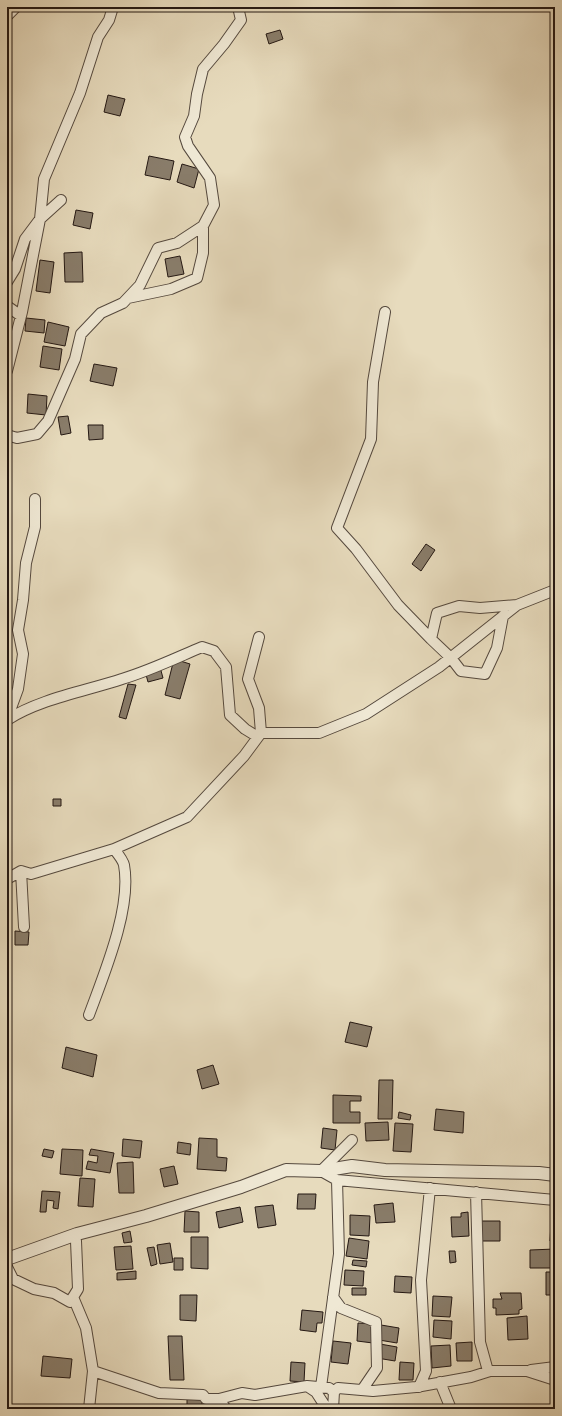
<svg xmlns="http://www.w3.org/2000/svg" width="562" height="1416" viewBox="0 0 562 1416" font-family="'IM FELL English',serif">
<rect width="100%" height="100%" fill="#e7dbbd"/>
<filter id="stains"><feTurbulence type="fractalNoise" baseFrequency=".005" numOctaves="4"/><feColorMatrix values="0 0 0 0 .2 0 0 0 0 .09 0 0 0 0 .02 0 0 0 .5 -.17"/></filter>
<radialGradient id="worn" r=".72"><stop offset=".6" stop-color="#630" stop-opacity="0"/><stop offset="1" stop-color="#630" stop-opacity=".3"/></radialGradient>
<!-- building -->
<path fill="#897d6b" stroke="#241813" d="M280 30 283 39 269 44 266 34Z
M108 95 125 99 120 116 104 112Z
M149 156 174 161 170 180 145 175Z
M182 164 199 169 194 188 177 182Z
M76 210 93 213 90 229 73 225Z
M82 252 83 282H65L64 253Z
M180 256 184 274 168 277 165 259Z
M40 260 54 262 50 293 36 291Z
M26 318 45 320 44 333 25 331Z
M48 322 69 327 65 346 44 342Z
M43 346 62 349 59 370 40 367Z
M94 364 117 368 113 386 90 381Z
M28 394 47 396 46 415 27 413Z
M68 416 71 433 61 435 58 417Z
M88 425H103V439L89 440Z
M426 544 435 550 421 571 412 564Z
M174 659 190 664 180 699 165 695Z
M160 667 163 678 148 682 145 671Z
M128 684 136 685 126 719 119 717Z
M53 799H61V806H53Z
M15 931 29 932 28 945H15Z
M350 1022 372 1027 367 1047 345 1042Z
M66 1047 97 1055 93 1077 62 1068Z
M213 1065 219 1084 202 1089 197 1070Z
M379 1080H393L392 1119H378Z
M333 1095 361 1096V1101H350V1112H360V1123H333Z
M436 1109 464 1112 463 1133 434 1130Z
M399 1112 411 1115 410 1120 398 1118Z
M388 1122 389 1140 366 1141 365 1123Z
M395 1123 413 1124 411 1152 393 1151Z
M323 1128 337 1130 335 1150 321 1148Z
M199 1138 217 1139V1157L227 1158 226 1171 197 1169Z
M123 1139 142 1141 140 1158 122 1156Z
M178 1142 191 1144 190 1155 177 1153Z
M44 1149 54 1151 52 1158 42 1156Z
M62 1149 83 1150 82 1176 60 1174Z
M91 1149 114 1153 110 1173 86 1169 88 1161 97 1163 98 1156 89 1155Z
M133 1162 134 1193H119L117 1163Z
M174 1166 178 1184 164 1187 160 1169Z
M80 1178 95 1179 93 1207 78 1206Z
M42 1191 60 1192 58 1209 53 1208 54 1201 47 1200 46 1212H40Z
M298 1194H316L315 1209H297Z
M393 1203 395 1222 376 1223 374 1205Z
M273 1205 276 1225 258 1228 255 1207Z
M552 1205H555V1241H550Z
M240 1207 243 1222 219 1228 216 1212Z
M185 1211 199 1212V1232H184Z
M468 1212 469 1236 452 1237 451 1217H461V1213Z
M350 1215 370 1216 369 1236 350 1235Z
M479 1221H500V1241H479Z
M130 1231 132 1242 124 1243 122 1233Z
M191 1237H208V1269L191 1268Z
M349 1238 369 1241 367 1259 346 1256Z
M170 1243 173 1262 160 1264 157 1245Z
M131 1246 133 1269 116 1270 114 1247Z
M154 1247 157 1264 151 1266 147 1248Z
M555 1249V1268H530V1250Z
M449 1251H455L456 1262 450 1263Z
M174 1258H183V1270H174Z
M353 1260 367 1261 366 1267 352 1265Z
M345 1270 364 1271 363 1286 344 1285Z
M136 1271V1279L117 1280V1273Z
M546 1272H555V1295H546Z
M395 1276 412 1277 411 1293 394 1292Z
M352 1288H366V1295H352Z
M500 1293H521L522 1309 519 1310V1314L496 1315V1308H493V1299H502Z
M180 1295H197L196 1321 180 1320Z
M433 1296 452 1297 450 1317 432 1316Z
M302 1310 323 1312 322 1323H317L316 1332 300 1330Z
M527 1316 528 1339 508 1340 507 1318Z
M434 1320 452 1321 451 1339 433 1337Z
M358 1323 374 1324 373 1343 357 1341Z
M381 1325 399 1328 397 1343 379 1340Z
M168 1336H182L184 1380H170Z
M333 1341 351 1343 348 1364 331 1362Z
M472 1342V1361H457L456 1343Z
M380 1344 397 1347 395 1361 377 1358Z
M450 1345 451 1366 432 1368 431 1346Z
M43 1356 72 1359 70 1378 41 1376Z
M291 1362 305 1363 304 1382 290 1381Z
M400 1362 414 1363 413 1380H399Z
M187 1399 202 1400V1409H187Z"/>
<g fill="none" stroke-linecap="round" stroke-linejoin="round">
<defs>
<path id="minor" d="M7 16 16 7
M7 282 15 269 25 239 40 219 61 200
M128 298 171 289 197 278 203 253V226
M7 306 21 316
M385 312 373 382 371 439 337 528 356 549 398 605 431 639
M7 371 22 312 40 219 44 179 80 93 98 37 109 20 113 7
M7 435 17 438 37 434 48 421 75 359 81 334 101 313 123 303 140 285 158 248 177 243 203 226 214 205 210 178 188 146 185 137 194 116 197 94 203 69 224 44 241 20 238 7
M503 616 497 648 485 674 461 671 451 658 431 639 437 613 459 606 480 608 517 605
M259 637 248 679 259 708 261 733
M7 719 18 689 23 654 18 630 23 600 26 563 35 527V499
M7 720C39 699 86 691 122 679 149 671 176 658 202 647L214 651 226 667 230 715 245 729 258 737
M21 871 24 927
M7 879 21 871 31 874 114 849 187 817 244 756 261 733H319L366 714 439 667 517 605 555 590
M89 1015C104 974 132 908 124 865 123 860 118 854 114 849
M352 1140 321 1171 337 1180 555 1200
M476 1192 480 1342 488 1371
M7 1267 13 1279 34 1289 54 1293 70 1302 78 1289 76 1241
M73 1297 86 1328 93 1371 159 1393 203 1395 206 1399H219L226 1409
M333 1297 341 1308 376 1322 377 1368 362 1390
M531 1370 555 1367
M440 1382 451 1409
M307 1386 316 1392 327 1409
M321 1387 339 1254 337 1180
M419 1387 426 1371 421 1280 430 1188
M334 1392 338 1388 373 1391 416 1387 471 1377 490 1371H527L555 1380
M219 1399 242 1393 255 1395 307 1386 329 1388 334 1392 333 1409
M89 1409 93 1371"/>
<path id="tertiary" d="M7 1259 77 1234 146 1216 241 1187 286 1170 321 1171 352 1166 385 1170 539 1173 555 1175"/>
</defs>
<!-- minor casing -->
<use href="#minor" stroke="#55493e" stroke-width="12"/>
<!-- tertiary casing -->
<use href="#tertiary" stroke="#55493e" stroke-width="14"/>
<!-- minor -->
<use href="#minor" stroke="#efe8d4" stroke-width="10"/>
<!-- tertiary -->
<use href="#tertiary" stroke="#efe8d4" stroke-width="12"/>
</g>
<!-- margin -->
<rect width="562" height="1416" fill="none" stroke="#e7dbbd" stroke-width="24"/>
<rect x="8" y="8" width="546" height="1400" fill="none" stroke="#241813" stroke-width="2"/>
<rect x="12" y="12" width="538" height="1392" fill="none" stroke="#241813"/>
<rect width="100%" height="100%" filter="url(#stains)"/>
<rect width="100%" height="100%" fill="url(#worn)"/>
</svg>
